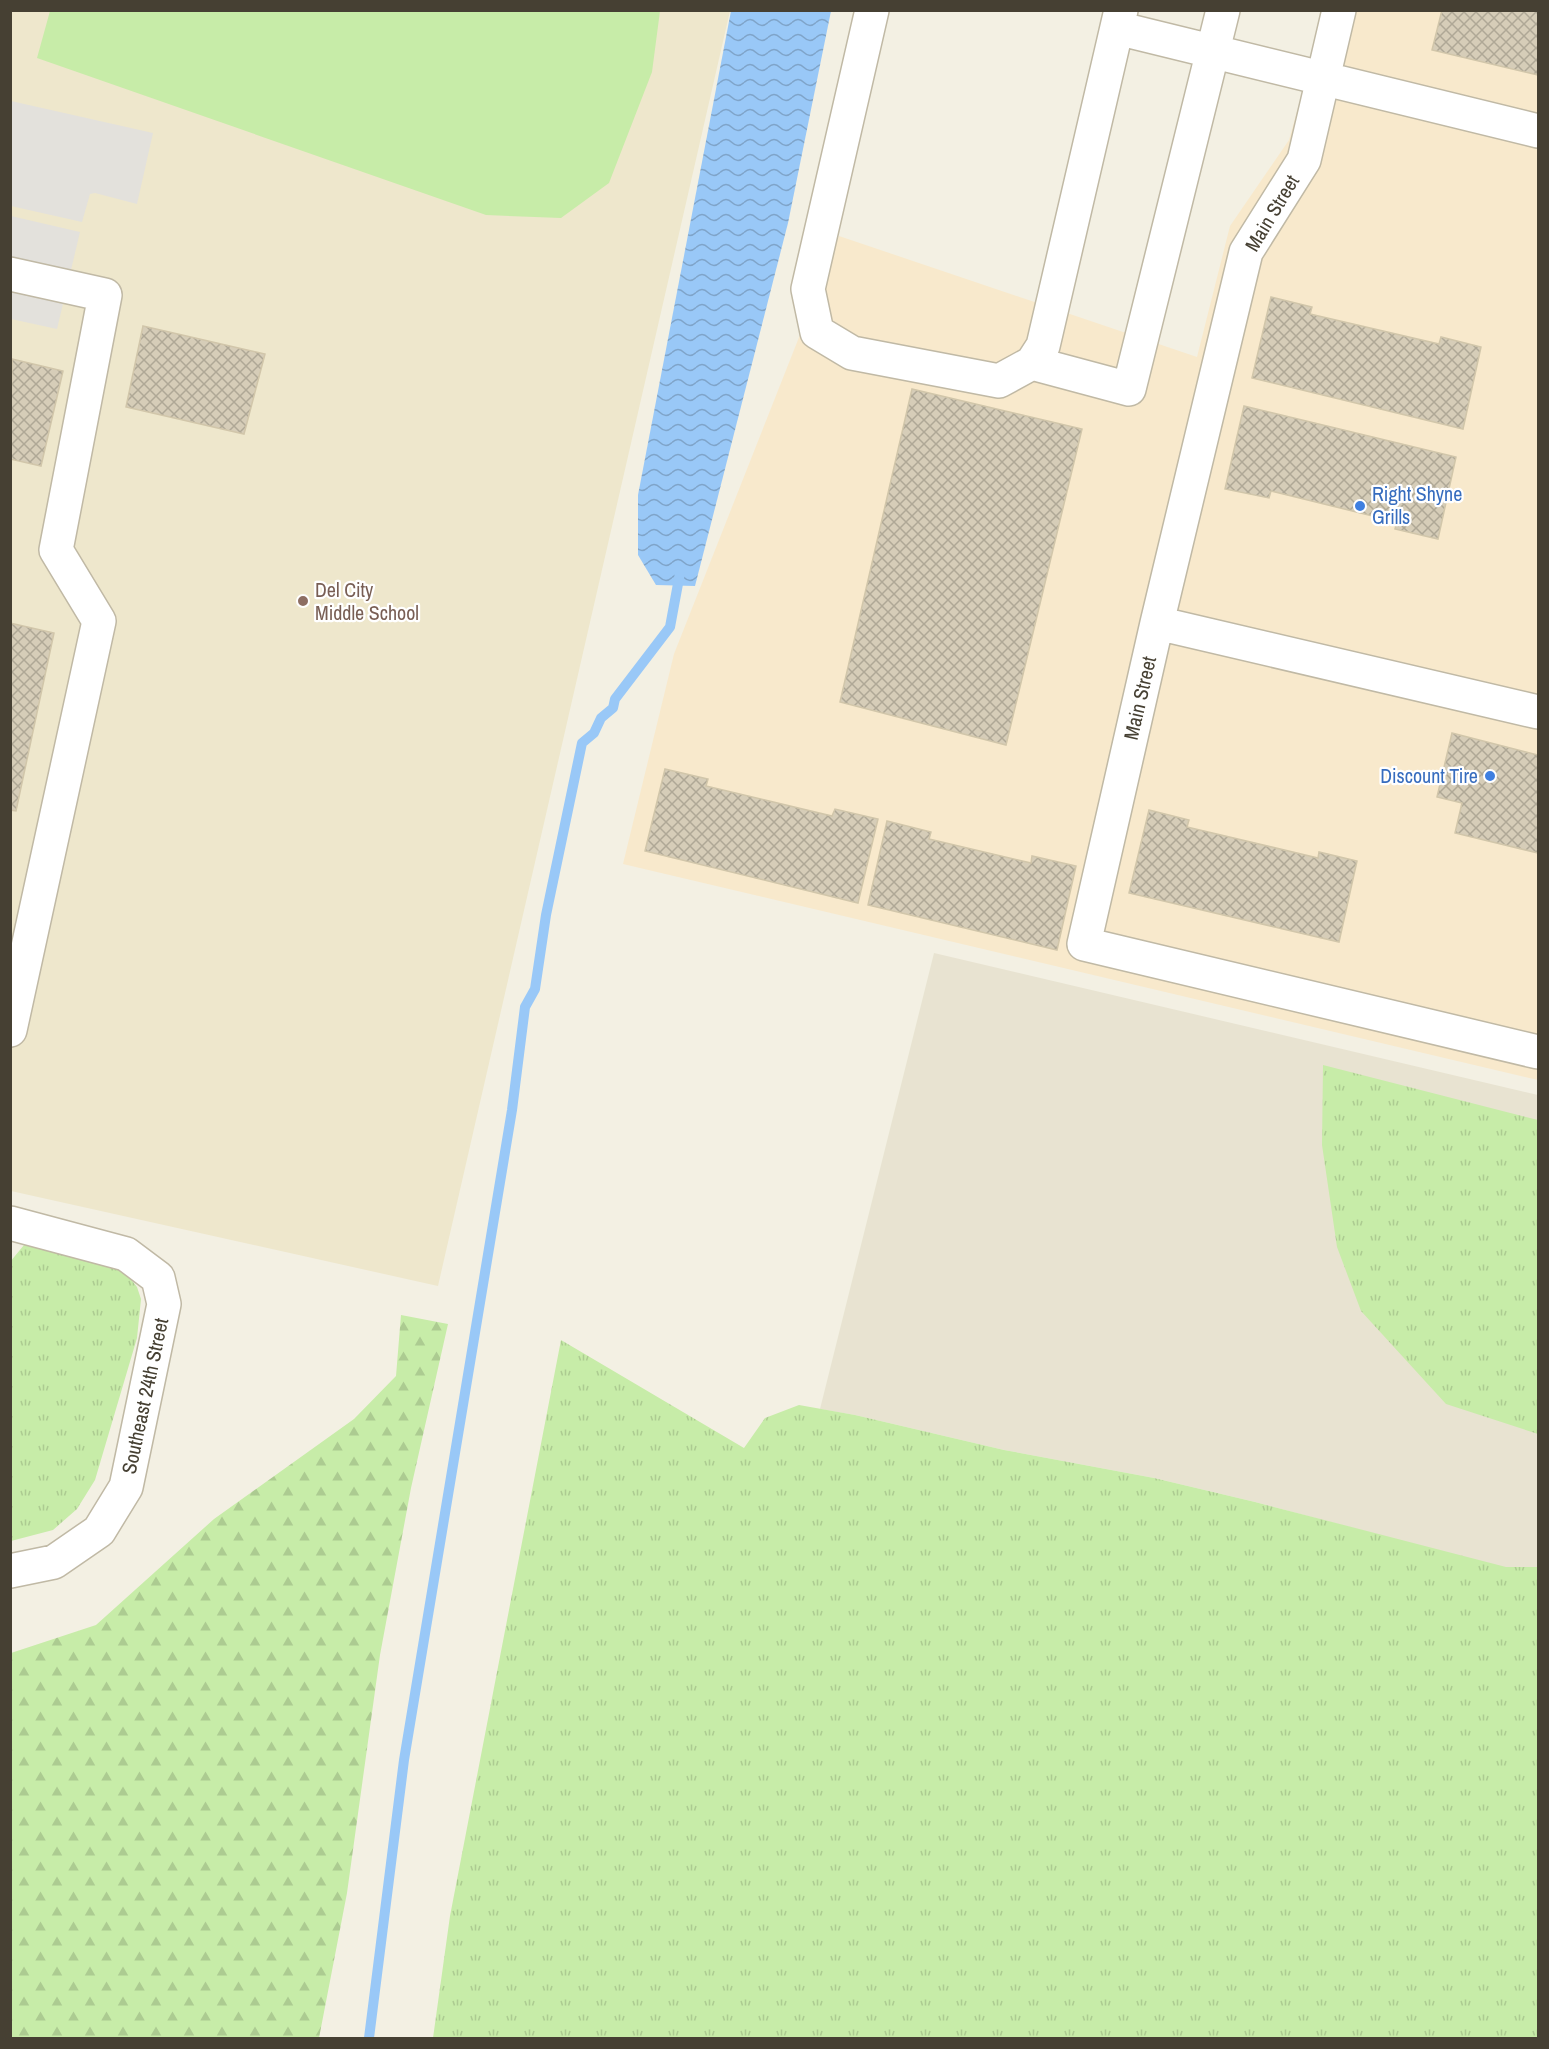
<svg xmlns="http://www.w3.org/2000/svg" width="1549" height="2049" viewBox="0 0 1549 2049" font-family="'Archivo Narrow',sans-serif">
<defs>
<pattern id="grass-tufts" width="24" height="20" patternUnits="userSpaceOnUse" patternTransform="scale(1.5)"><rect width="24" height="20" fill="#c7eca8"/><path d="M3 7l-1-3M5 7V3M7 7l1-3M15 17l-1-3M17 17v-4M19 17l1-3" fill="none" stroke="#accb91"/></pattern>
<pattern id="forest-firs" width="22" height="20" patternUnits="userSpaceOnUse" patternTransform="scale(1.5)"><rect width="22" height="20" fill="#c7eca8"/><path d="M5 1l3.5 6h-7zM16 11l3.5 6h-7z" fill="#accb91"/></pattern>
<pattern id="water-waves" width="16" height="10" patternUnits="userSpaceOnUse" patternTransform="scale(1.5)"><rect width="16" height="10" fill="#99c8f7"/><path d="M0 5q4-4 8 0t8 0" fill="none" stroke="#7fa4c9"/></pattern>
<pattern id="building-cross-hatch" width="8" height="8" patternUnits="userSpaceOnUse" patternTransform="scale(1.5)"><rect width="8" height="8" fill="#d6cdb8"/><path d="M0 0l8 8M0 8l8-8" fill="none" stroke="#afa896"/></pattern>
</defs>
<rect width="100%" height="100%" fill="#f3f0e3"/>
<!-- residential -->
<path fill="#e8e3d1" d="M934 953 1538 1095V1577L1255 1502 1154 1478 1004 1450 855 1415 820 1409Z"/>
<!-- commercial -->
<path fill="#f8e9cc" d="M1321 11H1538V1080L623 864 674 654 839 236 1197 357 1230 226 1289 140 1307 76Z"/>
<!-- education -->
<path fill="#eee7cc" d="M11 11H730L438 1286 11 1191Z"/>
<!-- grass -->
<path fill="url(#grass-tufts)" d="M1323 1065 1538 1120V1434L1446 1404 1361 1311 1337 1247 1322 1145Z
M24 1245 106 1263 126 1273 137 1287 141 1299 137 1338 95 1480 77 1509 53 1530 11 1541 10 1262Z
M561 1340 744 1448 765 1418 799 1405 855 1415 1004 1450 1154 1478 1255 1502 1506 1567H1538V2038H433L450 1916Z"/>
<!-- forest -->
<path fill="url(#forest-firs)" d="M401 1315 448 1324 411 1488 380 1655 347 1893 319 2038H11V1653L96 1625 214 1519 354 1419 396 1376Z"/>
<!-- pitch -->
<path fill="#c7eca8" d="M50 11V10L660 11 652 72 609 183 561 218 486 215 37 58Z"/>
<!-- parking -->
<path fill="#e3e1dc" d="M11 101 153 133 137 204 95 193 90 194 82 222 11 206Z
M11 216 80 232 57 329 11 319Z"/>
<!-- water -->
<path fill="url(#water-waves)" d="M731 11H831L788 223 695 586 656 585 638 555V495Z"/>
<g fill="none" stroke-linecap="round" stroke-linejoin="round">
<!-- stream -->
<path stroke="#99c8f7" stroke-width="10" d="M369 2038 404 1760 512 1110 525 1007 535 989 546 915 582 743 594 733 601 718 613 708 615 699 670 627 680 573"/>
</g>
<!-- building -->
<path fill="url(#building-cross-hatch)" stroke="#d1c6aa" stroke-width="1.5" d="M1442 10H1538V75L1432 50Z
M1271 297 1312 307 1310 314 1439 344 1441 337 1481 347 1463 429 1252 378Z
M143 326 265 354 244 434 126 407Z
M12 359 63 371 41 466 10 459Z
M912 389 1082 429 1006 745 840 702Z
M1244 406 1456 457 1438 539 1395 529 1397 522 1271 491 1269 498 1225 489Z
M10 623 54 633 16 811 10 810Z
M1452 733 1538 755V853L1455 833 1462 803 1437 797Z
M665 769 708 779 706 786 832 816 835 809 878 819 858 903 645 851Z
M1149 810 1189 820 1187 827 1318 858 1319 852 1357 861 1339 942 1129 893Z
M887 821 931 832 929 839 1031 863 1032 856 1076 866 1057 950 868 905Z"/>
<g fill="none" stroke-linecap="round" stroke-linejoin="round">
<defs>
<path id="minor" d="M872 10 808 289 817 332 852 353 999 381 1032 363 1043 346 1121 10
M1339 10 1304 160 1246 252 1157 623 1084 944 1538 1052
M1117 28 1538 131
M10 274 105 295 56 550 99 621 10 1030
M1032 363 1129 389 1223 10
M1157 623 1538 712
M10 1223 126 1254 158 1278 164 1304 126 1487 99 1531 54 1562 10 1571"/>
</defs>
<!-- minor casing -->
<use href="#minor" stroke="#c0b9a5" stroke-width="36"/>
<!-- minor -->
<use href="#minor" stroke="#fff" stroke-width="33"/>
</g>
<!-- markers -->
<g fill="#3f7fe0" stroke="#fff" stroke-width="2">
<circle cx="1360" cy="506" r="6"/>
<circle cx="1490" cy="776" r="6"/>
</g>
<circle fill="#8d6e63" stroke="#fff" stroke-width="2" cx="303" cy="601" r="6"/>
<g text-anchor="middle" stroke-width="4.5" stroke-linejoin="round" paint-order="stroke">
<!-- street labels -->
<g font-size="20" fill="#464033" stroke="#fff">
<text transform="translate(1272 213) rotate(-59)" y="7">Main Street</text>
<text transform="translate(1140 698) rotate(-77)" y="7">Main Street</text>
<text transform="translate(145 1396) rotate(-78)" y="7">Southeast 24th Street</text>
</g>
<!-- shop labels -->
<g font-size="20" fill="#366cbe" stroke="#fff" text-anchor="start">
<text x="1372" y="501">Right Shyne<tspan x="1372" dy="23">Grills</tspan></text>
<text x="1478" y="783" text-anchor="end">Discount Tire</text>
</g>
<!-- education labels -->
<g font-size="20" fill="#785e54" stroke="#fff" text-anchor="start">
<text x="315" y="597">Del City<tspan x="315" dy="23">Middle School</tspan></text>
</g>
</g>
<!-- border -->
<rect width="1549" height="2049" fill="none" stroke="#464033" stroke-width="24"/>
</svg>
